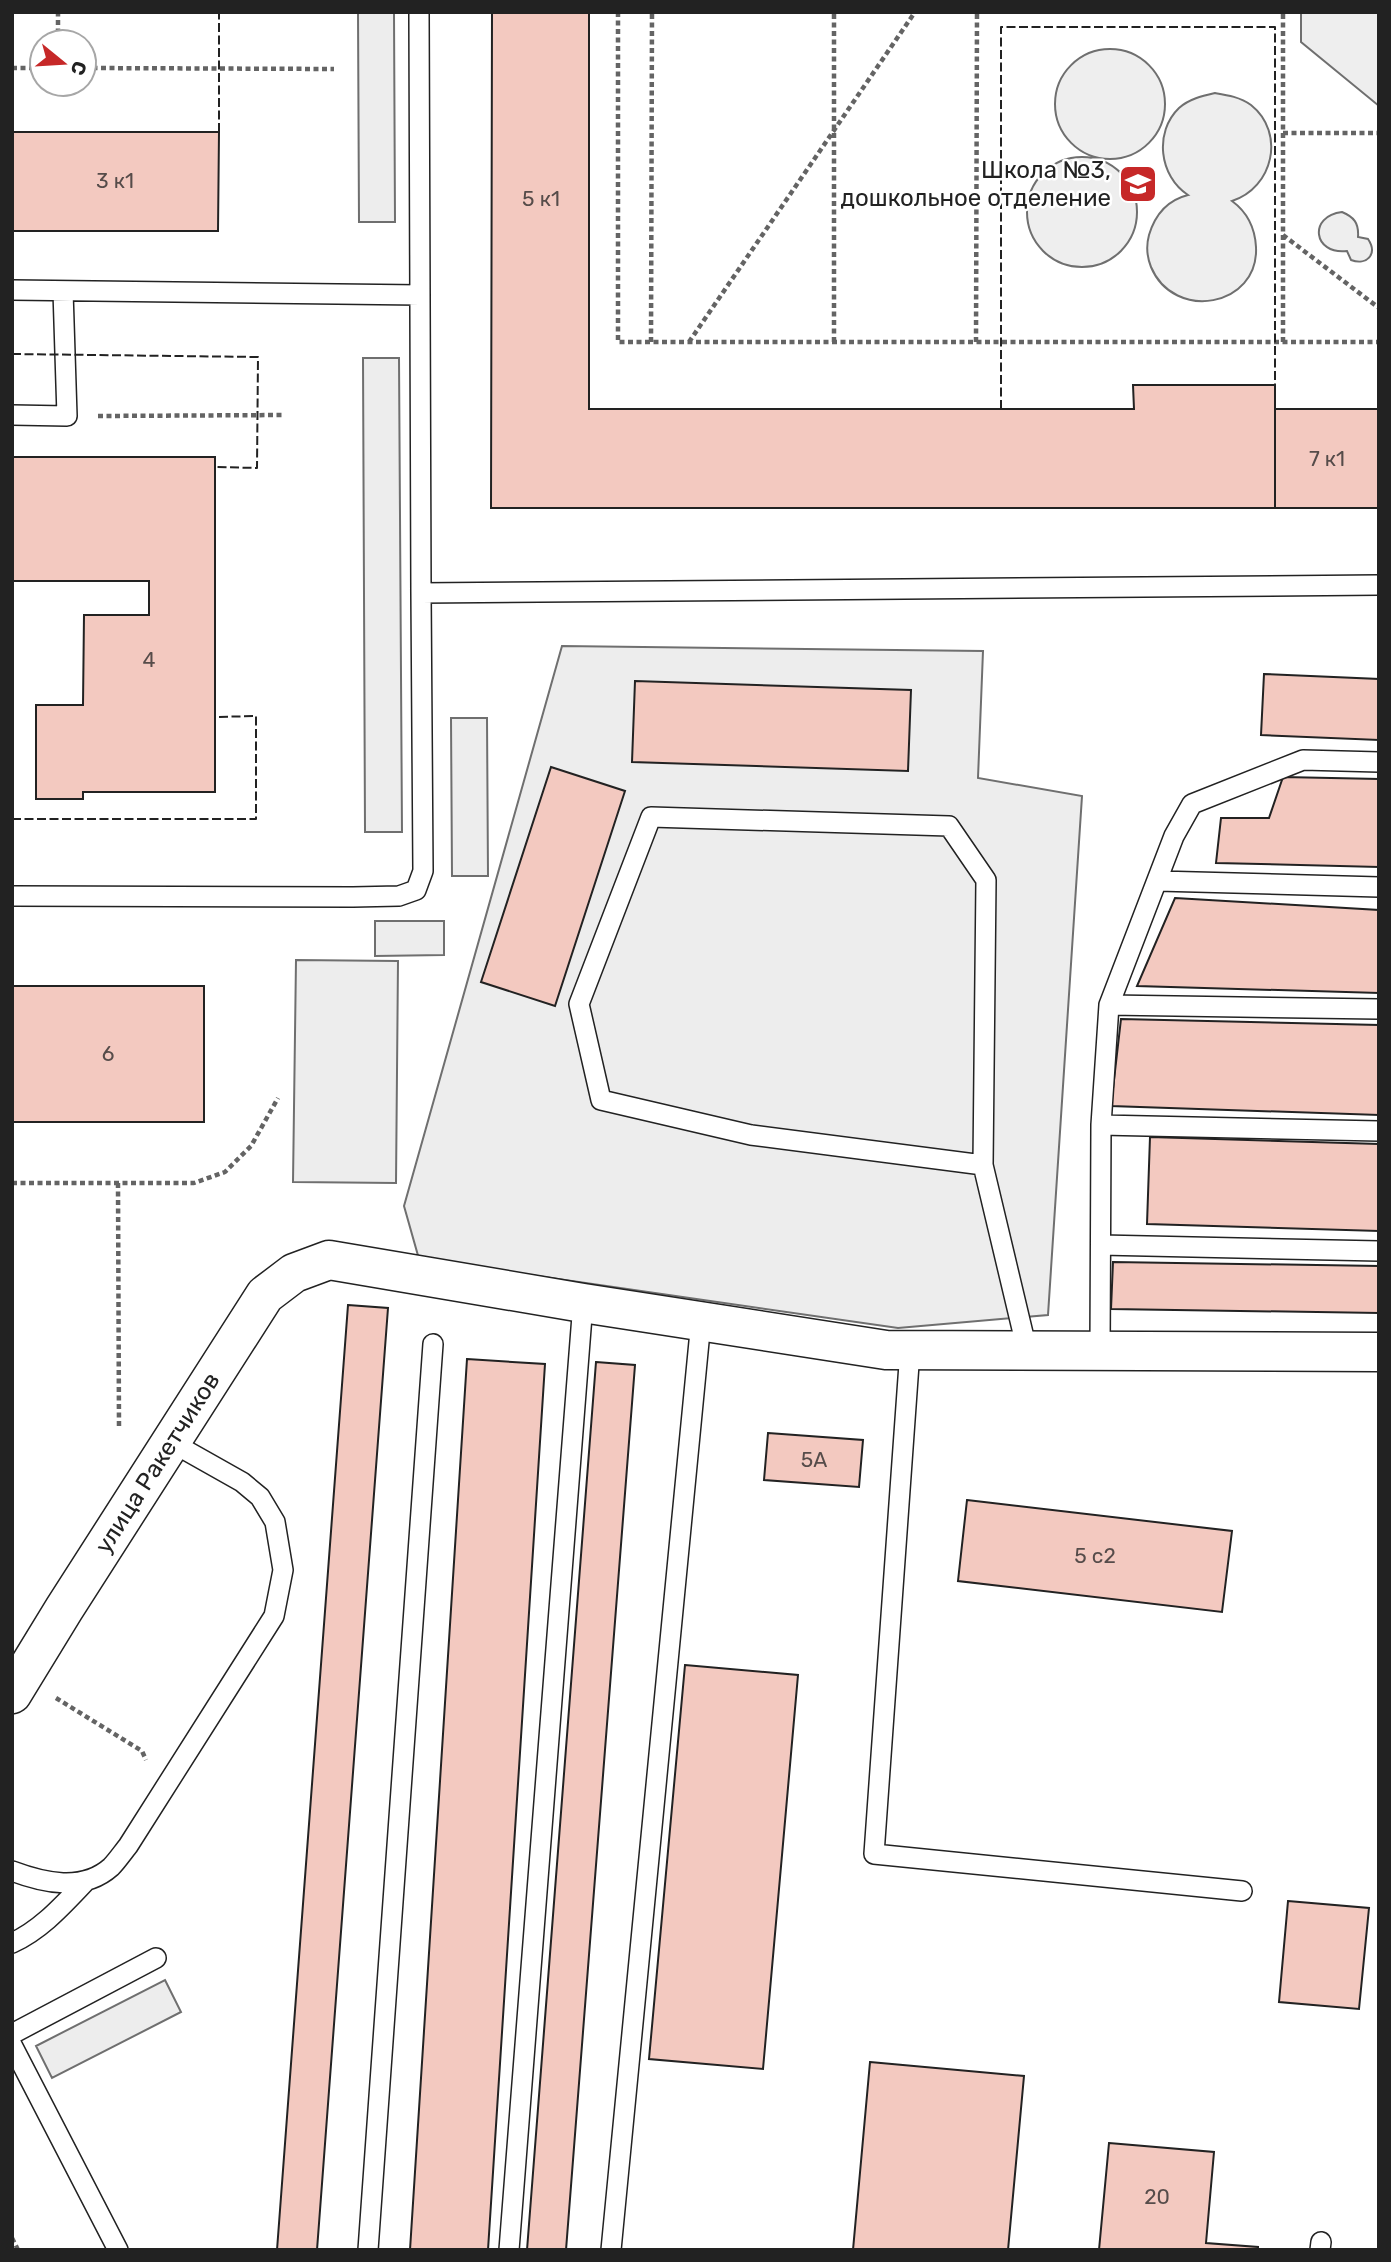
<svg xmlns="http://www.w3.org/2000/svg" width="1391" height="2262" viewBox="0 0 1391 2262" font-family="Rubik,sans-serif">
<rect width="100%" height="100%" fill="#fff"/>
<!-- green -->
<path fill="#eee" stroke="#6f6f6f" stroke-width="2" d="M1301 12H1379V106L1301 42Z
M1055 104a55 55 0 1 1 110 0a55 55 0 1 1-110 0Z
M1215 93C1227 95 1240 97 1251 105 1286 133 1273 188 1232 201 1247 212 1255 228 1256 247 1259 307 1174 322 1151 267 1147 257 1146 246 1149 235 1155 215 1168 200 1188 195 1159 176 1154 132 1179 108 1189 99 1202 96 1215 93Z
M1027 212a55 55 0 1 1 110 0a55 55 0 1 1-110 0Z
M1342 212C1354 217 1359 223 1358 237L1368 239C1378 254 1367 266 1351 260L1347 251C1313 255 1308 216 1342 212Z"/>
<!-- parking -->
<path fill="#ededed" stroke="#6f6f6f" stroke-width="2" d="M358 12H394L395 222H359Z
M363 358H399L402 832H365Z
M562 646 983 651 978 778 1082 796 1048 1315 898 1328 419 1259 404 1206Z
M451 718H487L488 876H452Z
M375 921H444V955L375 956Z
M296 960 398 961 396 1183 293 1182Z
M165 1980 181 2012 52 2078 36 2046Z"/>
<!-- building -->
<path fill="#f3c9c0" stroke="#222" stroke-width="2" d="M492 12H589V409H1134L1133 385H1275V508H491Z
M12 132H219L218 231H12Z
M1275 409H1379V508H1275Z
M12 457H215V792H83V799H36V705H83L84 615H149V581H12Z
M1264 674 1379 679V740L1261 735Z
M635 681 911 690 908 771 632 762Z
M551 767 625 791 555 1006 481 982Z
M1283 777 1379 779V867L1216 863 1221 818H1269Z
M1175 898 1379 910V993L1137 986Z
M12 986H204V1122H12Z
M1121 1019 1379 1025V1115L1111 1106Z
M1150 1137 1379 1144V1231L1147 1224Z
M1113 1262 1379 1266V1313L1111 1309Z
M348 1305 388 1308 317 2250H277Z
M467 1359 545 1364 488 2250H410Z
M596 1362 635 1365 566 2250H527Z
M768 1433 863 1440 859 1487 764 1480Z
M967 1500 1232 1531 1222 1612 958 1581Z
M685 1665 798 1675 763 2069 649 2059Z
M1288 1901 1369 1908 1359 2009 1279 2002Z
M870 2062 1024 2076 1008 2250H853Z
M1109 2143 1214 2152 1206 2243 1258 2247V2250H1099Z"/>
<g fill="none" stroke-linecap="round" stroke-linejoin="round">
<defs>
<path id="lane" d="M419 12 421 593 1379 585
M12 290 420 295
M12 415 67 416 63 291
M1158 881 1379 887
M12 896 353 897 399 896 416 890 423 871 421 593
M1109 1005 1379 1009
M1101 1125 1379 1131
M983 1165 751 1135 601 1100 579 1004 651 817 949 826 986 880 983 1165 1027 1350
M1101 1245 1379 1251
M910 1350 874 1854 1242 1891
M1100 1350 1101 1125 1109 1005 1174 836 1192 804 1303 760 1379 762
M12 1871C44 1883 83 1892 111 1867 117 1861 123 1852 128 1846L274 1616 283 1570 275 1522 260 1497 242 1482 171 1442
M12 1943C41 1930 63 1905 85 1882
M12 2034 156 1958
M12 2045 118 2250
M368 2250 433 1344
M509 2250 583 1303
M611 2250 701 1321
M1320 2250 1321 2242"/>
<g id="street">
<path id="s1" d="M12 1694 64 1609 265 1295 294 1273 329 1260 583 1303 886 1350 1379 1352"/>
</g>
</defs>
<!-- lane casing -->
<use href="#lane" stroke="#222" stroke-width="22"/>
<!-- street casing -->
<use href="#street" stroke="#222" stroke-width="41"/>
<!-- path -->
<path stroke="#646464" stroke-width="4.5" stroke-dasharray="5 3.5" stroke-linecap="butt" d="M618 12V342H1379
M58 42V12
M12 68H42
M84 68 334 69
M1283 133H1379
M1283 235 1379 308
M651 342 652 12
M689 342 915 12
M834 342V12
M976 342 977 12
M1283 342V12
M98 416 283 415
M12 1183H194L225 1172 251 1146 278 1098
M118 1183 119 1427
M56 1698 142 1751 146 1760
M12 2238 18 2250"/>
<!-- lane -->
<use href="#lane" stroke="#fff" stroke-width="19"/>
<!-- street -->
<use href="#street" stroke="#fff" stroke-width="38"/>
<!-- fence -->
<path stroke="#222" stroke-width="2" stroke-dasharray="9 3.5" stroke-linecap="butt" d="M219 132V12
M12 354 258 357 257 468 215 467
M1001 409V27H1275V385
M12 819H256V716L215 717"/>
</g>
<!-- icons -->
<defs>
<symbol id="school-square" viewBox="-11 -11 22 22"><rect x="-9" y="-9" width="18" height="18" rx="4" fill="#c62828" stroke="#fff"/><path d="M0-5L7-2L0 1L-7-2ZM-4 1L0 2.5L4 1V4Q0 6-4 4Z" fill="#fff"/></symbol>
</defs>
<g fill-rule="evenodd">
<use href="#school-square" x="1116" y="162" width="44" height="44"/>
</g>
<g text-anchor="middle" stroke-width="5" stroke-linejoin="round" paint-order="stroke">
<!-- number labels -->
<g font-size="21" fill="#564c4a">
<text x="115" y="188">3 к1</text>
<text x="541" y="206">5 к1</text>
<text x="1327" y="466">7 к1</text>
<text x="149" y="667">4</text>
<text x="108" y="1061">6</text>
<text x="814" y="1467">5А</text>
<text x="1095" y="1563">5 c2</text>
<text x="1157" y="2204">20</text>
</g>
<!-- poi labels -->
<g font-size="24" fill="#222" stroke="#fff" text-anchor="end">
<text x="1111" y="178">Школа №3,<tspan x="1111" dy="28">дошкольное отделение</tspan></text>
</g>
<!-- street labels -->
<g font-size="24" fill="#222" stroke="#fff">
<text dy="8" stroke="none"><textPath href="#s1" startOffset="273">улица Ракетчиков</textPath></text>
</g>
</g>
<!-- border -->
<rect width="1391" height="2262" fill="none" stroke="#222222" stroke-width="28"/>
<!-- north arrow -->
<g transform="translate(63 63) rotate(108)"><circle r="33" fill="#ffffff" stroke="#a7a7a7" stroke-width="2"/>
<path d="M0-5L12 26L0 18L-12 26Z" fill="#c62828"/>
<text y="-10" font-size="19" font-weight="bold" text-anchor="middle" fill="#222222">С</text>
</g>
</svg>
